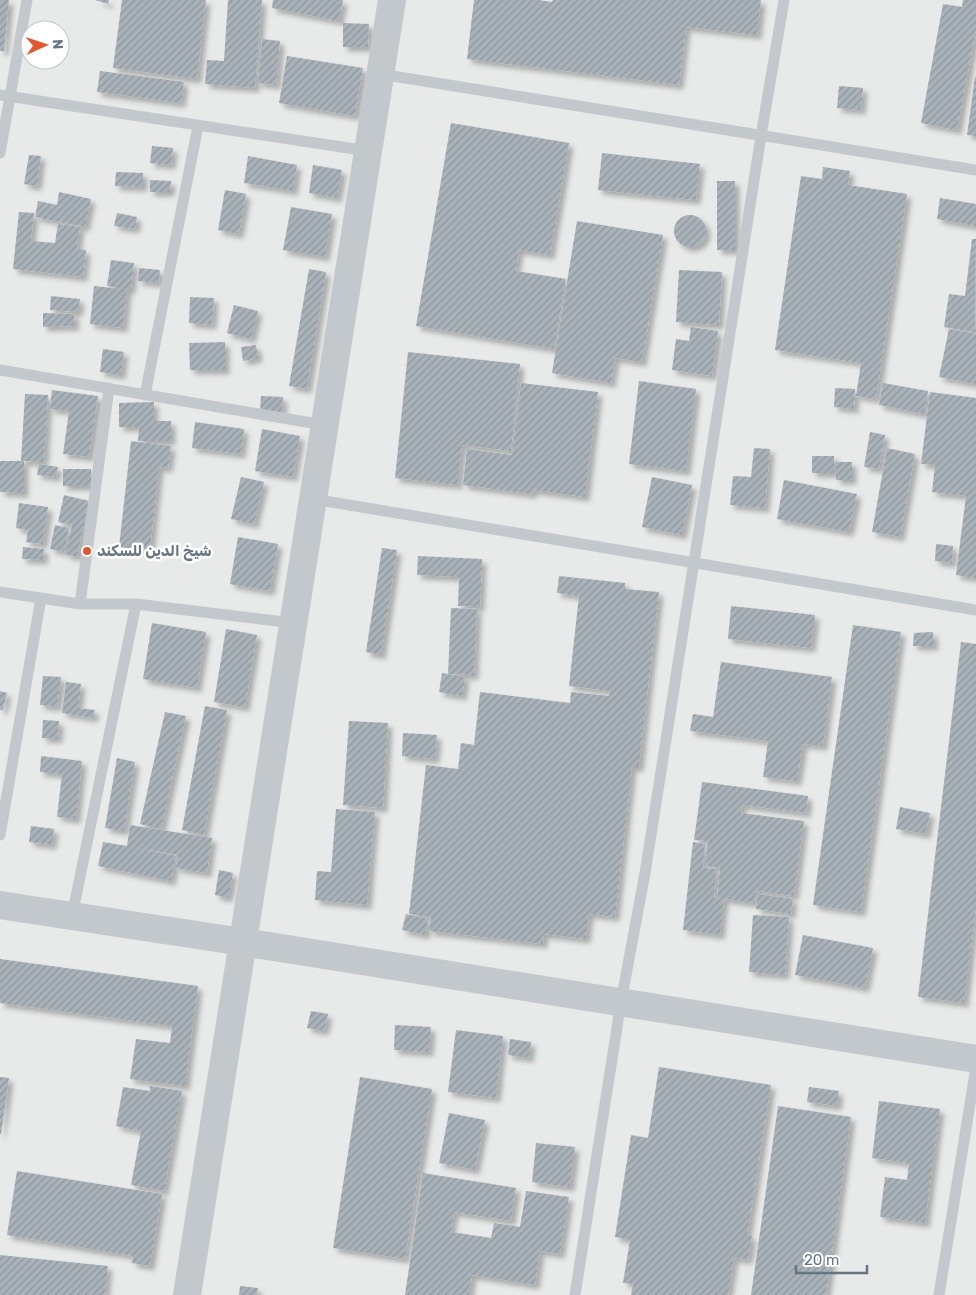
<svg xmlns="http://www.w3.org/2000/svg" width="976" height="1295" viewBox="0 0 976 1295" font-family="Rubik,Cairo,sans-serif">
<defs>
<pattern id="building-hatch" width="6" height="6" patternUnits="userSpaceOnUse" patternTransform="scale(1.25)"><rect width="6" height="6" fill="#aab3b9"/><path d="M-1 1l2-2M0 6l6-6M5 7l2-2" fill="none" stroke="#8e969c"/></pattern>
<filter id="shadow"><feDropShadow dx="4.5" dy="4.5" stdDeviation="2.5" flood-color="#0004"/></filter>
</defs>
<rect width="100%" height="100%" fill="#fafaf8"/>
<!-- built -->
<path fill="#e8e9e9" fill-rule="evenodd" d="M0 0H976V1295H0ZM30 30H60V60H30Z"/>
<!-- building -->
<path fill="url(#building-hatch)" filter="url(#shadow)" d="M0 0H9L4 51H0Z
M95 0H109L108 4Z
M122 0H206L197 79 113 68Z
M228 0H262L255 88 205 84 207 60 224 61Z
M273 0H343L339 21 272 8Z
M474 0H539L552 2 553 0H761L757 35 686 27 679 85 467 59Z
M963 0H976V29L957 130 921 123 943 4 962 7Z
M343 23 369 24 368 47H343Z
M262 39 280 41 276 85 258 83Z
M287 56 363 68 355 116 279 103Z
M100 71 184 82 181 103 97 92Z
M975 77H976V136L967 135Z
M839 86 863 88 861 110 837 108Z
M451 123 569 143 550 255 519 250 516 271 566 279 554 349 416 326Z
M152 146 173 148 171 165 150 163Z
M602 153 700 164 696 200 598 190Z
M29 155 41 156 37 186 24 184Z
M248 156 297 165 293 191 244 183Z
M313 165 342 170 337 198 309 193Z
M823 167 850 171 848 185 907 194 876 399 856 396 861 363 775 350 801 176 822 179Z
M116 172 143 173V187L115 186Z
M150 180 171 181 170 192H150Z
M717 181H735V250H717Z
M225 190 246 194 239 234 218 230Z
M59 192 91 199 85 227 35 217 38 201 57 205Z
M940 198 976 204V226L937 219Z
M291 207 332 214 325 257 283 250Z
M19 212 34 213 31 241 55 243 58 224 80 227 77 249 86 250 83 277 13 269Z
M117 213 137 217 135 229 114 226Z
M674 231a16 16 0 1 1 32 0a16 16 0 1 1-32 0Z
M577 221 663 235 642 362 615 358 611 383 552 373Z
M972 239H976L975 332 944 327 949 294 965 296Z
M111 260 134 263 131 289H127L123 328 90 324 94 286 124 289 107 286Z
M139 268 160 270 159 283 138 281Z
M309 269 326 272 307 389 289 386Z
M679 270 722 272 719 325 676 322Z
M51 296 80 299 78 312 50 310Z
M190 297 214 298 212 325 189 323Z
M234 305 258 311 251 339 227 333Z
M43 313 74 314 75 326 43 327Z
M691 327 718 331 712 376 672 370 676 339 689 341Z
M949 329 976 334V384L939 377Z
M225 342V370H190L189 343Z
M256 345 258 358 243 361 241 347Z
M103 349 124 352 121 375 100 372Z
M408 352 520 364 511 451 462 445 458 485 395 478Z
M639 381 696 389 686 471 629 464Z
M521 383 598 392 585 497 533 490 532 494 463 485 467 449 512 455Z
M883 383 928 391 924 414 879 405Z
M835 388 855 389 854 409 834 407Z
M52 390 98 396 89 457 63 454 69 411 50 409Z
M930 392 976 398V578L956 575 966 496 932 492 935 465 921 464Z
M25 394 48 395 44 462 24 461V493L0 492V461H21Z
M261 396 283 397 282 414 260 413Z
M154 402V421H171V441H138L139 427H119V403Z
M195 422 244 429 241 454 192 448Z
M262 429 300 436 293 477 255 471Z
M870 432 885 435 879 469 864 467Z
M131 441 171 446 168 468 159 467 150 550 119 547Z
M754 448 770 449 765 508 730 505 733 476 751 477Z
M887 448 915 454 900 537 872 532Z
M812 456H834V473H812Z
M836 462H852V480H836Z
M39 464 58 467 56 477 37 475Z
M63 469H91L92 486H63Z
M241 477 264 482 254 524 231 519Z
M652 477 692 485 682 535 642 527Z
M784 480 857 494 849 532 777 519Z
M64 495 89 501 77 557 65 554 72 525 58 522Z
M19 503 48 507 43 544 26 542 28 530 16 528Z
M55 525 69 528 64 552 50 549Z
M238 537 278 544 270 591 230 584Z
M936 544 953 546 952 563 935 561Z
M23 547 44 549 43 560 22 559Z
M382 548 397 550 381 655 366 652Z
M418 556 482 559 480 607 458 606 459 577 417 575Z
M559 576 625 583V589L659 592 639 767H632L615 917 589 914 586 939 544 934 543 944 429 931 431 917 409 914 426 765 458 769 461 743 474 745 480 692 570 703 571 692 609 696 610 691 569 686 579 596 557 593Z
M731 606 815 615 811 648 728 639Z
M451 608 477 609 474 675 448 674Z
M152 623 206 632 197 688 143 679Z
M853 625 901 632 861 912 813 905Z
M226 629 257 635 245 707 214 702Z
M933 632 934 646H913L914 633Z
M961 642 976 644V908L964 1003 918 997Z
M721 662 832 677 823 746 803 744 797 781 763 777 768 741 690 731 693 714 713 717Z
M442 673 465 677 462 696 439 692Z
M43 676 61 677 57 707 40 705Z
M66 682 81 684 78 708 95 710 93 718 62 713Z
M0 691 7 693 3 710H0Z
M205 706 227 710 204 835 182 830Z
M165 712 186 716 161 829 140 824Z
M43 720 59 721 58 739 42 738Z
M349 721 388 723 383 808 343 805Z
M403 733 437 735 435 759 402 756Z
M41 756 82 761 76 819 57 817 62 774 40 772Z
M117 758 135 762 124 831 105 828Z
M702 782 808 796 806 813 742 805 741 813 804 821 794 896 756 891 755 903 717 898 720 868 705 866 708 841 694 840Z
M900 807 930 813 926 834 896 829Z
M336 809 375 812 367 905 315 900 317 871 331 872Z
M130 825 212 838 207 873 176 868 178 855 137 848 176 856 171 881 98 866 103 842 127 846Z
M31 826 54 829 52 845 29 842Z
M693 842 705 844 703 868 717 869 714 898 724 899 720 935 683 930Z
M219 870 233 873 228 898 215 895Z
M758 894 793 899 791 914 756 909Z
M406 914 428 919 425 935 402 930Z
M753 915 789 917 785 975 749 972Z
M803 935 873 948 865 988 795 975Z
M0 959 198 986 185 1086 130 1079 136 1039 170 1043 172 1026 0 1003Z
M311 1011 328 1014 324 1031 307 1028Z
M395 1025 431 1027 429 1052 394 1050Z
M456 1030 503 1036 496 1098 448 1092Z
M510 1039 531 1042 529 1058 508 1055Z
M659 1067 771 1085 747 1236H752L748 1260 734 1258 728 1295H631L633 1284 623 1283 630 1240 615 1237 631 1135 648 1138Z
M0 1077 9 1078 1 1134H0Z
M360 1077 432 1089 405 1259 333 1248Z
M150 1086 182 1091 164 1191 131 1185 141 1131 116 1126 123 1087 150 1091Z
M809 1087 839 1091 837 1106 807 1102Z
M879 1101 940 1109 925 1223 880 1217 885 1177 907 1180 909 1163 872 1158Z
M778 1106 851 1117 826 1295H751Z
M449 1113 485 1120 475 1170 439 1163Z
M536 1143 575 1147 570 1187 532 1182Z
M17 1171 162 1194 150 1266 132 1263 133 1256 7 1235Z
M423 1173 516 1188 511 1221 454 1212 451 1232 491 1238 494 1223 520 1227 526 1191 569 1197 560 1254 540 1251 535 1285 472 1275 469 1295H405Z
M0 1255 108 1266 105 1295H0Z
M240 1286 258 1288 257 1295H239Z"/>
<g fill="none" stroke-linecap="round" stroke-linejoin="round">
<!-- service -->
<path stroke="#c3c8cc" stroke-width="11" d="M380 74 976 170
M0 95 368 151
M0 153 27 0
M0 370 324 425
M145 395 198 126
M313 499 976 610
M0 592 80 604H136L293 623
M80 604 109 388
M0 835 41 598
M72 916 136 604
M575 1295 621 1002 645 873 761 136 784 0
M939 1295 976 1067"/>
<!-- tertiary -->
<path stroke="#c3c8cc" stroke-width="28" d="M0 905 243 942 976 1059
M187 1295 392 0"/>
</g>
<!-- markers -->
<circle fill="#e4572e" stroke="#fff" stroke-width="2" cx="87" cy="551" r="5"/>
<g text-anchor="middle" stroke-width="5" stroke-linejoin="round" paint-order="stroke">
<!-- poi labels -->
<g font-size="15" font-weight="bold" fill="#657683" stroke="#fff" text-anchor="start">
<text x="97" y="556">شيخ الدين للسكند</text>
</g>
</g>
<!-- north arrow -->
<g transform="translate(45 45) rotate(87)"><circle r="24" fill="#ffffff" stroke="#c1c8cd"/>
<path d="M0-4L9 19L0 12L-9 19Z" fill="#e4572e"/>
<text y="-8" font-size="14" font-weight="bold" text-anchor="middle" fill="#657683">N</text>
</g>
<!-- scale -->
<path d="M796 1265v8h71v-8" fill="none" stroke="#657683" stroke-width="2.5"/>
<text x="804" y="1265" font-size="15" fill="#657683" stroke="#ffffff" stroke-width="4" paint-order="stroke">20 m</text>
</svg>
